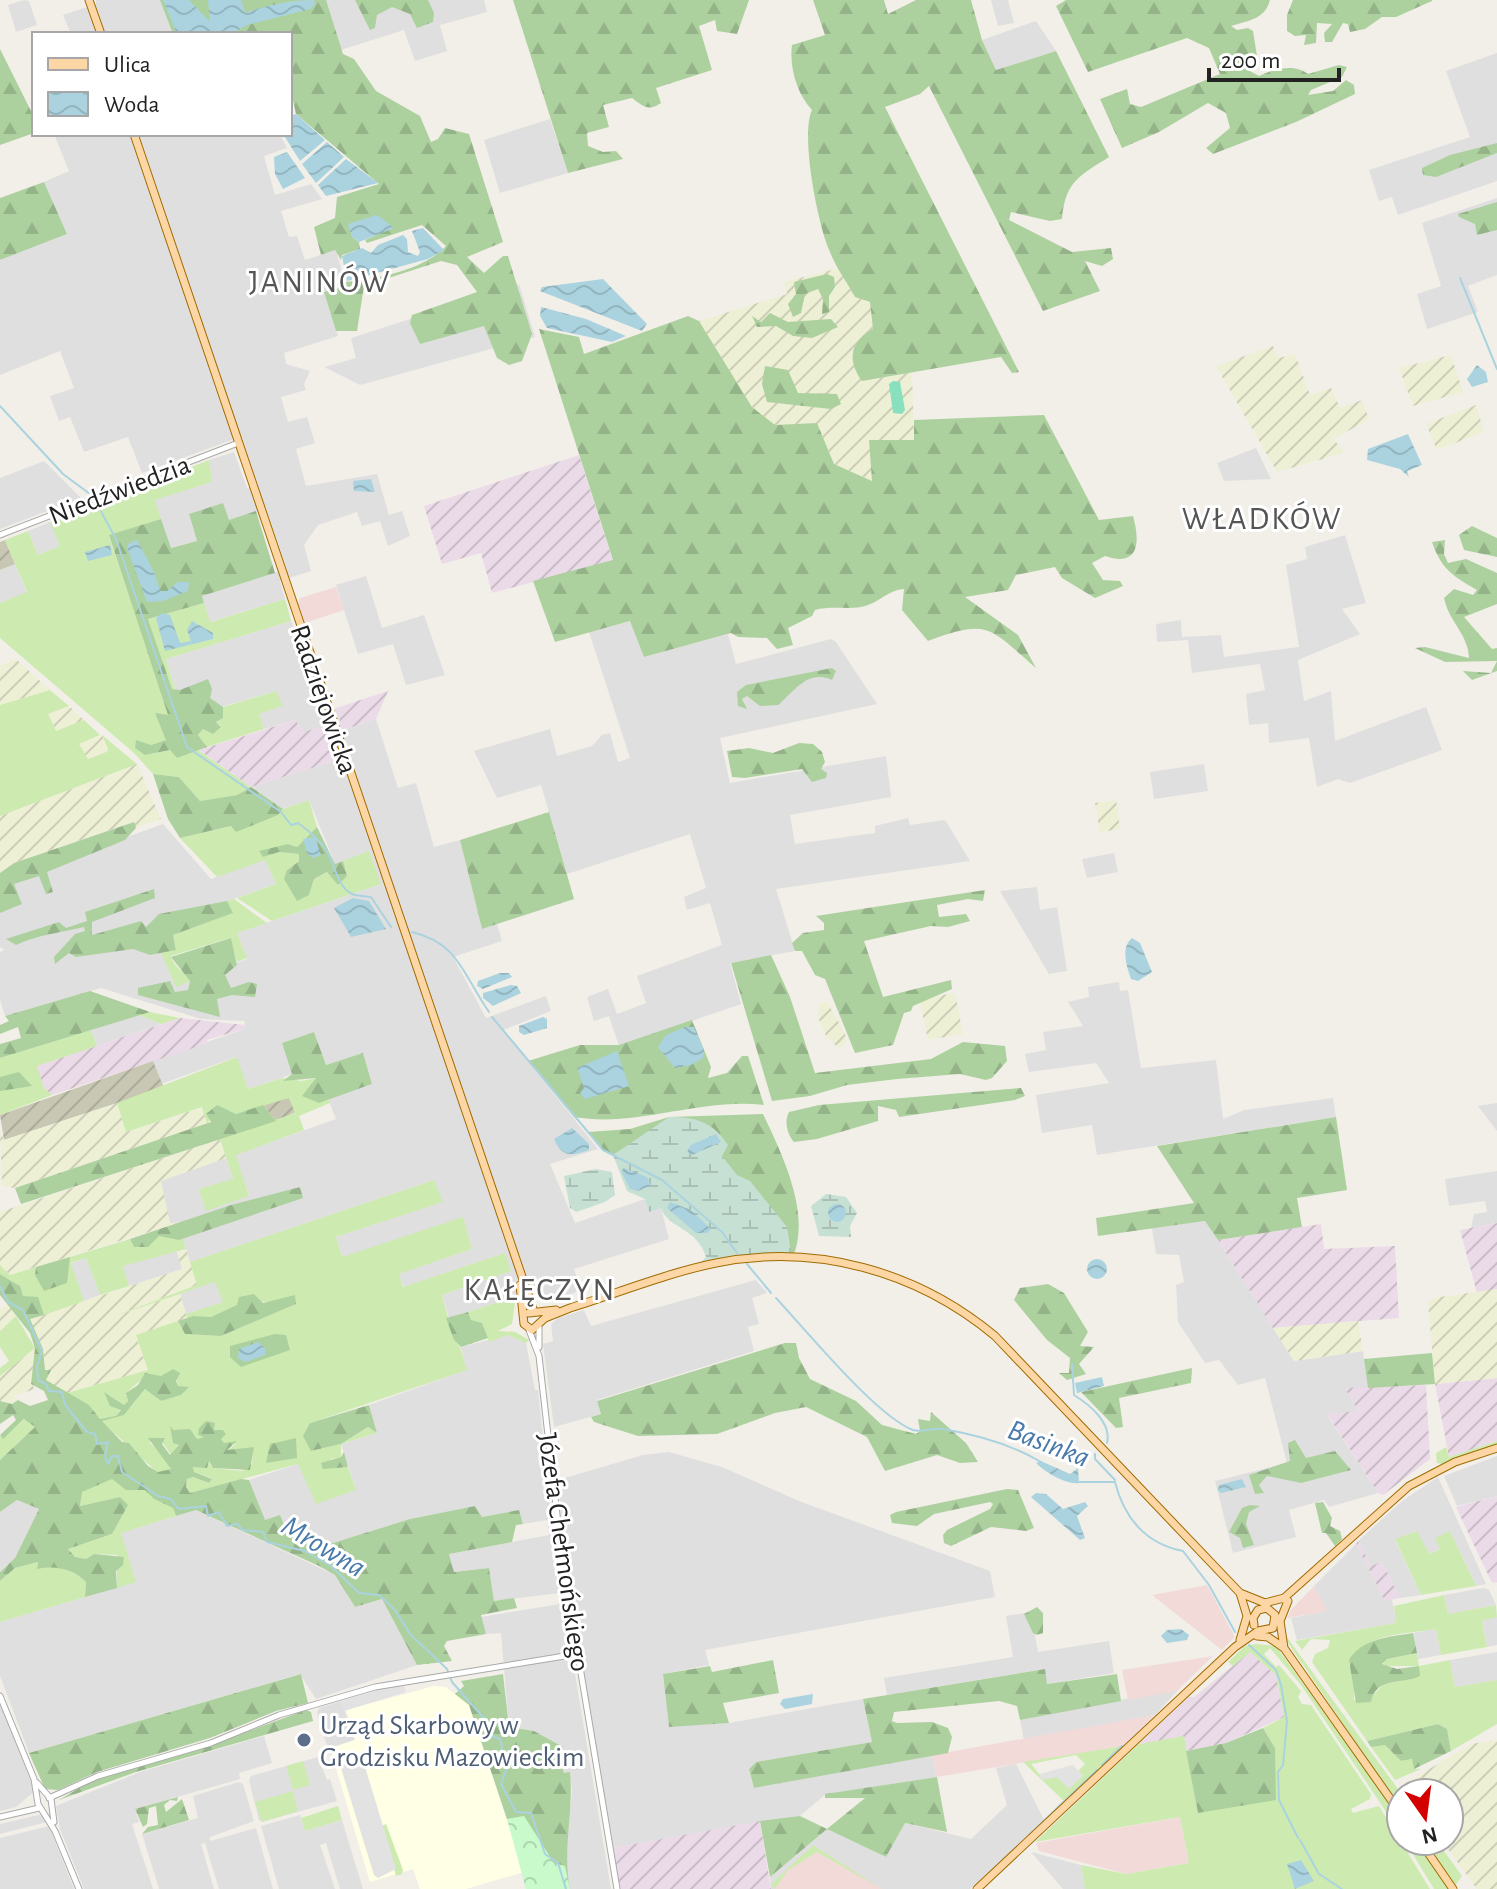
<svg xmlns="http://www.w3.org/2000/svg" width="1497" height="1889" viewBox="0 0 1497 1889" font-family="'Alegreya Sans',sans-serif">
<defs>
<pattern id="industrial-furrows" width="10" height="10" patternUnits="userSpaceOnUse" patternTransform="scale(2)"><rect width="10" height="10" fill="#ebdbe8"/><path d="M-1 1l2-2M0 10L10 0M9 11l2-2" fill="none" stroke="#c9bcc7"/></pattern>
<pattern id="construction-furrows" width="10" height="10" patternUnits="userSpaceOnUse" patternTransform="scale(2)"><rect width="10" height="10" fill="#c7c7b4"/><path d="M-1 1l2-2M0 10L10 0M9 11l2-2" fill="none" stroke="#abab9a"/></pattern>
<pattern id="farmland-furrows" width="10" height="10" patternUnits="userSpaceOnUse" patternTransform="scale(2)"><rect width="10" height="10" fill="#eef0d5"/><path d="M-1 1l2-2M0 10L10 0M9 11l2-2" fill="none" stroke="#ccceb7"/></pattern>
<pattern id="forest-firs" width="22" height="20" patternUnits="userSpaceOnUse" patternTransform="scale(2)"><rect width="22" height="20" fill="#add19e"/><path d="M5 1l3.5 6h-7zM16 11l3.5 6h-7z" fill="#95b388"/></pattern>
<pattern id="wetland-marsh" width="20" height="14" patternUnits="userSpaceOnUse" patternTransform="scale(2)"><rect width="20" height="14" fill="#c6e0d4"/><path d="M1 5h8M5 5V1M11 12h8M15 12V8" fill="none" stroke="#aac0b6"/></pattern>
<pattern id="park-crowns" width="20" height="18" patternUnits="userSpaceOnUse" patternTransform="scale(2)"><rect width="20" height="18" fill="#c8facc"/><path d="M2 6a3 3 0 1 1 6 0M12 15a3 3 0 1 1 6 0" fill="none" stroke="#acd6af"/></pattern>
<pattern id="water-waves" width="16" height="10" patternUnits="userSpaceOnUse" patternTransform="scale(2)"><rect width="16" height="10" fill="#aad3df"/><path d="M0 5q4-4 8 0t8 0" fill="none" stroke="#92b5bf"/></pattern>
</defs>
<rect width="100%" height="100%" fill="#f2efe9"/>
<!-- residential -->
<path fill="#e0dfdf" d="M24 0 29 1 37 25 16 32 8 5Z
M96 0H484L487 12 440 25 447 51 415 61 404 30 331 53 318 16 256 34H71L63 15 96 4Z
M991 0H1008L1014 23 998 26Z
M1036 21 1056 51 996 70 982 40Z
M1497 53V181L1398 215 1392 197 1379 201 1369 170 1470 137 1446 71Z
M550 119 568 173 500 193 484 140Z
M54 134H280L287 148 264 156 275 195 311 184 322 199 281 211 289 237 297 236 305 260 336 250 346 286 324 292 338 336 284 353 286 364 310 371 304 384 306 390 281 397 288 422 307 417 315 443 296 449 306 486 377 474 389 515 402 511 410 536 388 546 380 521 362 526 357 512 318 525 304 545 311 571 280 581 285 599 209 622 202 596 287 569 266 508 229 521 189 515 197 541 170 548 154 500 212 482 209 460 234 452 247 488 258 485 242 436 142 473 128 437 84 452 70 417 59 421 50 396 74 388 60 351 0 375V260L67 234 44 182 69 171Z
M1497 198V275L1468 286 1478 312 1427 329 1417 294 1441 286 1422 223Z
M519 284 535 337 360 385 324 367 356 358 351 338Z
M1256 448 1271 479 1224 481 1217 463Z
M44 461 81 498 0 529V478Z
M50 522 61 546 38 555 28 531Z
M1345 535 1366 603 1342 609 1360 634 1298 660 1304 701 1331 691 1335 741 1426 707 1442 750 1350 783 1338 779 1317 787 1309 738 1269 743 1268 723 1249 725 1246 694 1265 690 1260 664 1192 673 1188 640 1157 642 1156 624 1181 620 1182 637 1221 635 1224 657 1299 647 1286 565 1307 559 1305 547Z
M15 564 27 593 0 603V570Z
M366 576 382 628 424 615 445 675 406 685 393 644 358 654 336 585Z
M291 621 325 711 336 708 343 730 376 719 398 788 416 783 434 847 460 840 482 929 497 924 502 941 453 957 486 1018 546 996 551 1011 503 1030 598 1149 550 1164 575 1223 645 1199 661 1208 669 1239 574 1269 581 1290 548 1303 543 1292 536 1294 535 1290 449 1318 442 1295 510 1271 505 1253 404 1287 398 1274 472 1249 342 1257 336 1237 442 1202 434 1180 190 1262 178 1222 170 1224 160 1181 226 1158 233 1179 249 1195 235 1155 336 1119 328 1099 372 1084 363 1054 326 1065 314 1032 282 1043 293 1074 248 1089 236 1057 161 1084 153 1061 244 1029 245 1021 201 1019 101 988 5 1016 0 1000V952L5 950 0 947V883L163 824 211 879 265 859 276 884 151 928 176 986 247 959 237 933 381 884 335 864 309 800 283 809 251 787 341 759 304 732 295 720 264 729 259 714 276 691 184 718 166 659Z
M631 621 644 657 728 634 736 664 831 639 836 642 877 704 720 738 730 783 886 756 891 797 790 815 795 844 875 833V826L908 818 910 825 945 820 970 861 776 889 795 951 730 963 741 1004 619 1046 609 1016 594 1021 587 997 608 989 617 1014 646 1003 637 976 722 945 710 903 687 910 684 897 706 888 690 834 567 874 541 785 497 798 474 751 550 729 557 756 592 746 602 735 610 733 618 762 630 758 589 632Z
M1204 764 1208 791 1154 799 1150 772Z
M1114 853 1118 872 1087 878 1082 859Z
M1037 887 1040 910 1057 907 1067 971 1049 974 1000 891Z
M1119 982 1120 991 1128 990 1141 1068 1216 1060 1223 1119 1244 1110 1333 1098 1336 1117 1097 1155 1092 1125 1042 1133 1036 1095 1109 1083 1096 1063 1029 1072 1025 1054 1046 1050 1043 1032 1083 1026 1068 1002 1089 997 1088 987Z
M139 1015 161 1024 97 1046 91 1030Z
M1497 1103V1131L1478 1106Z
M1497 1171V1223L1471 1228 1474 1214 1487 1212 1485 1201 1449 1206 1445 1179Z
M1206 1221 1294 1361 1363 1351 1368 1388H1346L1358 1412 1327 1415 1378 1493 1329 1507 1324 1500 1289 1510 1296 1537 1233 1553 1215 1481 1287 1463 1265 1378 1238 1385 1219 1360 1205 1363 1178 1322 1176 1285 1184 1282 1179 1255 1156 1254 1152 1228Z
M176 1249 183 1269 129 1286 122 1266Z
M86 1258 100 1295 84 1301 70 1264Z
M756 1280 767 1293 752 1298 759 1324 748 1327 754 1351 597 1400 601 1414 554 1427 543 1344 553 1341 551 1324 558 1318 584 1310 591 1326Z
M216 1281 224 1302 186 1314 180 1294Z
M508 1335 526 1343 535 1390H538L554 1550 570 1647 566 1652 568 1664 574 1668 611 1889H570L565 1866 572 1791 570 1773 564 1774 560 1761 534 1731 509 1727 501 1633 486 1634 481 1617 560 1604 559 1593 494 1601 489 1568 454 1572 449 1554 549 1535 547 1520 523 1524 519 1510 482 1517 475 1506 410 1519 320 1547 287 1532 280 1516 265 1521 249 1480 298 1464 356 1490 341 1444 377 1433 369 1405 466 1370 461 1347Z
M669 1452 722 1467 799 1501 990 1571 995 1597 705 1650 709 1665 663 1674 669 1726 729 1723 863 1699 872 1742 756 1762 749 1769 754 1788 932 1755 937 1777 826 1794 800 1816 612 1848 564 1556 558 1480 643 1455Z
M1497 1456V1496L1457 1506 1444 1476Z
M1438 1477 1486 1584 1476 1586 1450 1531 1440 1549 1428 1554 1416 1531 1395 1540 1421 1595 1400 1598 1382 1562 1371 1567 1358 1541 1402 1501Z
M17 1500 39 1509 15 1558 0 1571V1512Z
M196 1510 335 1575 355 1607 382 1599 417 1665 316 1699 300 1674 29 1753 0 1676V1622L135 1582 120 1533Z
M1356 1544 1385 1600H1392L1397 1623 1297 1640 1291 1618 1326 1611 1314 1586Z
M1484 1588 1489 1590 1496 1605 1448 1614 1444 1595Z
M1031 1612 1038 1652 1109 1641 1114 1673 1047 1684 1044 1669 887 1695 884 1678 1013 1657 1006 1616Z
M1497 1617V1645L1487 1647 1482 1620Z
M1436 1629 1441 1655 1418 1659 1413 1633Z
M1497 1652V1680L1455 1687 1450 1660Z
M1180 1688 1155 1715 1024 1740 1020 1720Z
M341 1701 355 1740 328 1749 317 1712 319 1708Z
M0 1705 35 1791 16 1807 0 1811Z
M264 1736 272 1763 239 1773 240 1779 135 1809 139 1822 132 1824 153 1889H84L60 1829 56 1806 140 1772Z
M318 1757 327 1780 330 1779 337 1801 262 1822 259 1820 249 1780 251 1776Z
M1016 1764 1044 1820 970 1889H771L770 1877 827 1829 886 1857 905 1823 971 1839 1007 1805 996 1768Z
M239 1782 243 1784 254 1821 210 1837V1841L256 1828 273 1889H219L205 1843 201 1844 214 1889H159L142 1834 198 1818 193 1796Z
M43 1814 47 1822 0 1834V1824Z
M300 1815 305 1831 342 1820 363 1889H340L326 1843 320 1845 335 1889H279L261 1826Z
M49 1826 74 1889H0V1838Z
M1031 1852 1081 1865 1085 1889H1063Z"/>
<!-- commercial -->
<path fill="#f2dad9" d="M336 587 344 610 305 623 298 603 300 598Z
M1207 1585 1235 1637 1222 1650 1152 1595Z
M1314 1586 1327 1611 1287 1618 1291 1610Z
M1213 1656 1177 1691 1128 1700 1122 1670Z
M1155 1715 1123 1746 937 1777 932 1755Z
M1180 1817 1189 1863 1126 1874 1039 1851 1036 1843Z
M813 1845 882 1889H775L771 1884Z"/>
<!-- industrial -->
<path fill="url(#industrial-furrows)" d="M579 455 613 561 492 593 481 553 442 564 424 506Z
M388 691 376 719 343 730 336 708Z
M295 720 304 732 329 724 341 759 251 787 199 750Z
M180 1018 245 1025 244 1029 207 1040 208 1043 52 1095 44 1088 36 1066Z
M1497 1223V1289L1477 1293 1460 1230Z
M1321 1224 1324 1249 1395 1246 1399 1318 1273 1328 1218 1240Z
M1497 1378V1441L1449 1457 1435 1384Z
M1426 1385 1430 1459 1383 1495 1378 1493 1327 1414 1358 1411 1345 1388Z
M1497 1496V1582L1492 1583 1456 1507Z
M1358 1541 1371 1566 1382 1562 1400 1598 1385 1601 1356 1544Z
M1250 1652 1276 1675 1284 1717 1226 1743 1186 1751 1184 1737 1139 1744 1189 1697H1194Z
M760 1821 771 1889H620L613 1848Z"/>
<!-- education -->
<path fill="#ffffe5" d="M434 1686 446 1687 469 1705 524 1872 466 1889H420L413 1869 370 1882 330 1748 355 1740 346 1710Z"/>
<!-- construction -->
<path fill="url(#construction-furrows)" d="M5 540 15 564 0 570V542Z
M153 1061 164 1088 4 1140 0 1115Z
M289 1097 296 1112 276 1121 263 1105Z"/>
<!-- farmland -->
<path fill="url(#farmland-furrows)" d="M839 268 855 297 870 302 873 329 862 381 912 372 914 440 873 481 834 464 817 423 774 425 752 407 699 321 787 294 784 282Z
M1273 346 1279 358 1295 354 1310 395 1331 388 1340 408 1362 400 1369 419 1334 439 1344 453 1277 472 1216 366Z
M1451 355 1463 392 1413 406 1399 368Z
M1476 405 1484 432 1437 450 1426 424Z
M16 659 50 690 0 705V666Z
M69 706 84 720 56 731 48 714Z
M102 735 109 751 88 759 78 744Z
M137 764 161 819 136 828 133 822 14 863 0 873V816Z
M1116 800 1120 829 1100 832 1095 803Z
M955 993 963 1034 928 1040 919 999Z
M827 1002 845 1033 846 1043 839 1048 827 1038 818 1017 820 1003Z
M117 1103 126 1132 203 1107 207 1124 15 1188 2 1186 0 1130 4 1140Z
M220 1139 226 1158 161 1181 170 1223H178L10 1275 0 1265V1212Z
M186 1249 197 1285 112 1317 180 1294 187 1318 136 1336 148 1370 67 1393 46 1380 50 1370H45L43 1349 29 1319 182 1269 177 1252Z
M1497 1289V1378L1435 1384 1428 1303 1433 1298Z
M8 1303 16 1316 0 1331V1309Z
M1358 1321 1363 1351 1294 1361 1273 1328Z
M35 1348 31 1384 35 1389 14 1396 18 1400 12 1404 0 1401V1376Z
M1497 1740V1889H1477L1442 1841H1449V1793L1403 1790 1406 1783 1471 1744Z"/>
<!-- grass -->
<path fill="#cdebb0" fill-rule="evenodd" d="M209 460 212 482 155 500 161 519 109 536 169 716 156 713 167 740 151 745 145 755 170 750 178 757 198 750 251 787 237 795 200 801 179 777 153 774 134 753 0 638V603L27 592 5 540 28 531 38 555 60 546 50 522Z
M285 599 291 621 166 659 175 689H172L148 619 204 603 210 622Z
M50 690 69 706 48 714 56 731 84 720 100 735 79 744 88 759 109 751 102 735 137 764 0 816V705Z
M276 691 283 706 259 714 264 729 207 747 198 735 203 729 221 726 216 722 223 718V707Z
M309 800 317 827 297 847 288 844 263 856 279 852 299 854V861L287 870 309 895 314 879 328 872 338 884 347 876 343 861 369 851 381 884 272 921 237 898 276 884 265 860 217 877 180 838 278 815 283 809Z
M234 899 267 923 237 933 247 958 237 962 230 938 171 956C174 968 184 971 190 981L176 987 161 953 176 949 173 935 232 913 227 901Z
M150 1012 180 1018 161 1024 139 1015Z
M91 1030 97 1046 37 1066 44 1088 52 1095 0 1115V1058Z
M237 1057 248 1089 282 1078 301 1081 317 1078 307 1092 319 1102 328 1099 330 1103 299 1116 304 1130 236 1155 249 1196 206 1211 199 1189 233 1179 220 1139 295 1113 289 1098 236 1114 228 1111 207 1114 211 1118 207 1124 202 1107 126 1132 117 1103Z
M434 1180 443 1202 336 1237 342 1257 463 1217 472 1249 399 1274 403 1287 505 1253 511 1271 442 1295 454 1340 460 1347 467 1370 310 1423 312 1451 341 1444 368 1427 377 1433 341 1444V1457L331 1459 328 1468 348 1467 356 1490 316 1504 298 1464 190 1493 186 1487 187 1479 193 1477 209 1483 211 1478 194 1472 193 1467 208 1461 213 1468 242 1471 252 1464 253 1452 227 1450 236 1444 224 1443 214 1430 215 1423 199 1428V1435L206 1437 196 1439 194 1434 173 1430 179 1448 171 1455 161 1440 149 1442 169 1461 172 1469 158 1473 101 1421 112 1418 100 1419 88 1405 67 1393 148 1370 136 1335 178 1321 185 1334 221 1336 296 1304C277 1296 269 1306 256 1300L211 1317 187 1318 186 1314 223 1302 215 1282 112 1317 197 1285 190 1262ZM174 1369 178 1386 186 1388 181 1395 161 1401 145 1389 131 1407 116 1416 121 1409 104 1392 124 1405 128 1401 126 1393 143 1378 161 1377Z
M159 1236 183 1238 186 1249 123 1266 129 1286 100 1295 86 1258 71 1263 84 1301 44 1315 21 1294 20 1286 0 1274V1265L10 1275 130 1239 134 1247Z
M516 1296 512 1324 498 1331 515 1332 529 1340 526 1343 508 1335 489 1342 482 1323 471 1321 468 1312Z
M16 1316 35 1348 0 1376V1368L9 1361 0 1347V1331Z
M25 1419 35 1427 0 1460V1436L3 1438Z
M1497 1441V1445L1443 1464 1437 1463 1436 1453 1446 1447 1449 1457Z
M112 1478 145 1489 154 1499 173 1508 176 1516 121 1533 136 1582 117 1588V1555L94 1554 86 1559 75 1557 68 1549 112 1534 127 1505 120 1497 80 1506 81 1492Z
M1417 1531 1429 1554 1440 1549 1435 1538 1450 1531 1476 1586 1421 1595 1395 1539Z
M38 1562 37 1568C55 1565 72 1569 86 1582L85 1597 0 1622V1581L15 1568Z
M1444 1595 1448 1614 1496 1605 1497 1617 1482 1621 1487 1647 1441 1655 1436 1629C1408 1634 1361 1633 1349 1663L1354 1678V1700L1370 1698 1384 1684 1411 1679 1419 1666H1385L1382 1660 1417 1653 1419 1666 1450 1660 1455 1687 1497 1680V1724L1451 1751 1447 1729 1438 1724 1367 1741 1312 1662 1315 1654 1328 1648 1330 1640 1311 1639 1302 1650 1295 1641 1396 1623 1394 1606Z
M1286 1636 1401 1793V1801L1393 1793 1401 1809 1284 1637Z
M1255 1644 1276 1646 1401 1819V1834L1301 1685 1270 1648 1264 1654 1276 1667 1279 1665 1301 1691 1298 1697 1302 1704 1311 1705 1371 1794 1370 1799 1351 1809 1353 1813 1379 1806 1430 1889H1085L1081 1865 1126 1874 1189 1863 1180 1817 1035 1842 1139 1744 1184 1736 1198 1813 1275 1748 1263 1728 1284 1717 1276 1675 1250 1652 1233 1666 1228 1662 1245 1646Z
M1384 1744 1401 1761 1413 1759 1414 1769H1421L1395 1780 1371 1747Z
M1123 1746 1064 1801 1023 1762ZM1076 1755 1085 1764 1078 1771 1083 1775 1039 1774 1031 1764Z
M303 1761 310 1785 293 1790 286 1766Z
M249 1786 255 1802 293 1791 298 1811 262 1822Z
M338 1806 342 1820 305 1831 301 1818Z
M386 1824 403 1870 402 1874 396 1876 382 1826Z
M1405 1841H1416L1448 1889H1434Z
M1423 1841H1437L1462 1876 1455 1886Z
M813 1845 882 1889 817 1852 787 1871 775 1889 771 1884Z"/>
<!-- forest -->
<path fill="url(#forest-firs)" d="M160 0H326L343 54 354 59 376 91 420 116 431 142 438 139 445 128 469 134 503 242 467 257 484 273 503 256H508L532 334 522 361 509 365 497 358 484 326 420 344 410 323 412 315 477 292 457 265 441 261 364 286 357 331H336L324 292 345 286V282C377 279 424 270 446 246L422 225 367 243 365 240 381 233 352 237 359 242 360 249 342 255 341 260 335 250 321 255 314 227 335 218 337 197 379 184 296 114 290 87V34H173Z
M355 0H428L434 13 433 22 417 28 410 14 392 7 377 15 375 28 370 30Z
M513 0H749L737 34 717 31 715 20 699 26 712 70 656 88 661 103C648 112 643 106 632 98L603 105 609 127 587 133 588 146 603 152 616 151 623 159 568 173Z
M813 0H884L888 14 916 0H971L982 40 996 70 1056 51 1109 157C1079 176 1065 182 1062 219L1050 221 1011 212 1009 220 1072 252 1111 248 1113 259 1102 266 1085 261 1100 291 1043 311 929 86 920 94 885 107 1019 372 1012 373 1001 357 862 381C846 359 851 341 873 329L870 302 855 297C847 282 836 268 830 252 818 226 800 135 812 110 797 94 789 67 792 45L825 35Z
M1066 0H1270C1265 19 1250 20 1231 26L1237 30 1248 28 1253 31 1257 56 1243 61 1248 70 1259 76C1274 69 1294 63 1308 74L1339 65 1347 67 1342 77 1311 90 1308 95 1333 91 1346 80 1354 85 1355 94 1296 122 1213 154 1206 148 1230 128 1226 113 1208 103 1159 132 1122 148 1100 99 1127 89 1130 104 1141 107 1220 74 1209 48 1187 38 1088 72 1056 6Z
M1293 0H1432V1L1396 17H1382L1365 29 1350 32 1348 24 1343 23 1332 42H1325L1324 33 1332 24 1317 23 1316 43 1304 45 1306 35 1295 36 1287 31V15Z
M0 49 34 117V133L0 145Z
M1497 143V153L1436 177 1423 175 1422 168 1450 155Z
M44 182 67 234 0 260V198Z
M1497 202V230L1477 235 1475 224 1459 217 1458 214Z
M827 274 834 277 835 287 829 296V312L822 314 823 299 818 289 805 294 801 313 793 317 788 304 796 294 794 282Z
M770 313 788 322 831 319 838 327 812 338 793 336 776 326 757 327 752 316 761 322Z
M688 316 699 321 752 407 775 425 817 423 834 464 872 481 869 440H914V420L1044 415 1099 520 1133 516C1140 541 1140 568 1105 556L1092 563 1103 580 1120 581 1123 586 1095 598 1062 578 1055 567 1016 575 1008 590 965 597 1018 635 1036 668C989 628 990 618 928 641L902 610 904 589C889 590 882 600 868 605 853 611 832 605 815 610L812 616 788 628 793 645 777 649 767 638 738 637 731 633 644 657 630 621 555 642 533 581 613 560 539 329 579 337 584 354Z
M765 366 788 370 798 393 837 394 841 404 831 409 767 402 762 384Z
M223 503 229 520 256 511 275 573 202 596 204 603 148 619 172 689 180 690 208 679 212 689 210 698 223 707V718L216 722 221 727 213 734 203 729 198 735 207 747 177 758 170 750 145 755 135 748 136 740 151 745 166 740 155 713 168 715 109 535 161 519 171 548 197 541 189 514Z
M1472 526 1497 538V557L1464 550 1459 535Z
M1445 540 1444 554 1448 563 1466 559 1497 573V604L1464 617 1492 649 1497 648V671L1472 680 1463 671 1491 673 1497 661 1445 662 1415 648 1425 647 1469 658C1468 634 1449 622 1444 598L1454 589 1473 595 1477 590C1454 577 1441 569 1432 542Z
M832 668 836 671 832 680C807 669 794 692 778 705L760 706 747 696 742 699 747 709 738 706 737 692 746 685Z
M799 743 813 744 822 752 825 762 821 769 827 773 826 778 812 782 802 769 745 778 732 777 727 751 749 748 773 753Z
M153 774 179 777 200 801 237 795 251 787 283 809 278 815 236 832 231 826 180 838 168 819Z
M549 812 574 899 482 929 460 840Z
M134 822 136 828 125 840 47 872 53 892 46 894 39 876 14 884 22 904 0 913V873L14 863Z
M317 827 335 864 343 861 347 876 338 885 327 872 314 879 309 895 297 901 284 879 287 870 299 861V854L279 852 263 857 259 851 288 844 297 847Z
M154 889 155 898 92 922V935L141 921 146 927 159 914 227 901 233 913 173 935 176 950 150 955 133 949 76 957 69 953 55 964 54 957 75 934 85 931 84 927C60 933 40 934 16 945L6 939 59 922 66 928 87 921 85 912Z
M985 890 983 901 968 899 937 905 939 917 966 914 970 921 948 927 931 926 864 941 883 997 951 980 952 989 913 1006 911 1011 904 1013 893 1045 855 1053 825 979 815 975 802 951H795L792 943 803 933 824 930V923L816 916Z
M231 938 237 965 225 975 231 988 249 982 257 984 255 997 232 995 217 999 220 1017 138 995V988L170 981 175 992 188 990 190 981 171 957Z
M771 955 790 997 815 1073 931 1059 963 1042 1005 1046 1007 1061 992 1078 986 1080 960 1074 897 1079 847 1085 810 1096 772 1101 731 963Z
M90 991 150 1012 0 1058V1044L21 1038 18 1027 0 1034V1025L9 1021 5 1016Z
M692 1020 711 1067 708 1078 727 1073 742 1056H748L764 1105C701 1097 637 1128 574 1117L528 1061 580 1045H619Z
M314 1032 326 1065 363 1053 372 1084 319 1103 302 1096 316 1078 283 1081 292 1074 282 1043Z
M19 1072 32 1086 0 1091V1077Z
M1021 1088 1025 1096 1015 1100 899 1117 896 1110 878 1106V1121L817 1139 794 1142C787 1134 784 1121 789 1112L819 1105Z
M217 1105 236 1114 263 1105 276 1121 21 1204 15 1188 211 1122 206 1114Z
M763 1114C782 1154 810 1211 794 1254L741 1257 662 1180 603 1150 588 1132 630 1129 669 1117Z
M1336 1117 1347 1190 1297 1198 1302 1227 1218 1240 1205 1221 1098 1236 1096 1218 1194 1203 1157 1146Z
M300 1187 303 1198 179 1240 159 1236 148 1247H134L130 1239 231 1205Z
M70 1257 67 1283 44 1291 35 1275 36 1267Z
M0 1274 20 1286 23 1296 38 1297 44 1315 30 1319 43 1349 45 1370H51L46 1380 89 1405 100 1419 116 1416 121 1410 110 1406 104 1392 124 1405 128 1401 126 1393 138 1385 145 1373 161 1376 173 1369 180 1373 176 1381 178 1386 189 1387 181 1395 161 1401 145 1389 124 1415 102 1421 122 1442 129 1443 148 1466 158 1472 171 1469 148 1438H165L162 1444 170 1455 179 1445 173 1443 170 1426 173 1430 190 1429 197 1439 204 1437 198 1435 199 1428 206 1421 215 1423 214 1430H223L226 1434 221 1439 224 1443 237 1441 227 1450 254 1447 250 1470 213 1468 209 1461 207 1468 193 1467 194 1472 212 1479 209 1483 193 1477 187 1479 186 1487 190 1493 241 1479 249 1480 265 1520 280 1515 287 1532 320 1547 410 1519 475 1506 482 1517 519 1510 523 1524 516 1525 512 1542 449 1554 454 1572 489 1568 494 1601 514 1598 517 1608 481 1615 486 1634 447 1641 444 1646 452 1661 417 1665 382 1599 355 1607 335 1575 319 1566 196 1510 176 1516 173 1508 154 1499 145 1490H126L112 1479 82 1492 80 1506 120 1497 128 1505 112 1534 68 1549 75 1557 86 1559 94 1554 124 1557 123 1565 116 1571 117 1588 85 1597 86 1582C73 1569 55 1565 37 1569L38 1562 15 1568 0 1581V1572L15 1558 39 1509 17 1500 0 1512V1460L35 1427 24 1419 3 1439 0 1435 16 1420 13 1415 0 1424V1401L12 1404 18 1400 30 1406 48 1400 44 1391 31 1384 35 1348 30 1333 0 1295Z
M1048 1284 1064 1293 1088 1332 1080 1346 1094 1347 1079 1364 1086 1374 1067 1380 1059 1373H1069L1070 1358 1047 1340 1014 1300 1020 1288Z
M254 1294 263 1303 295 1295 296 1304 221 1336 185 1334 178 1321 193 1316 211 1317 237 1305 239 1297Z
M468 1312 471 1320 482 1323 488 1338 461 1347 454 1340 446 1318Z
M275 1334 286 1335 290 1350 241 1367 230 1357V1346Z
M785 1343H796L799 1358 810 1379 856 1401 882 1425 916 1434 920 1431 918 1419 930 1421 931 1412 966 1443 978 1462 960 1463 937 1455 885 1471 867 1437 806 1407 775 1413 717 1434 638 1436 594 1422 591 1417 601 1414 597 1401Z
M1432 1353 1435 1384 1368 1388 1364 1359Z
M1192 1368 1191 1383 1119 1398 1123 1427 1116 1428 1081 1392Z
M369 1405 377 1433 368 1427 341 1444 311 1451 303 1436 310 1423Z
M296 1438 297 1458 266 1463 270 1444Z
M1295 1440 1306 1458 1335 1451 1351 1470 1301 1483 1267 1476 1259 1485 1264 1493 1255 1494 1249 1475 1290 1461 1288 1443Z
M344 1452 348 1467 323 1469 321 1463 341 1457Z
M1007 1489 1018 1490 1034 1528 1026 1531 991 1527 951 1546 944 1543 943 1535 947 1530 990 1509 993 1504 990 1502 934 1514 917 1526 892 1523 890 1515 896 1512Z
M1323 1502 1332 1518 1330 1526 1340 1531 1342 1539 1335 1546 1326 1533H1322L1315 1503Z
M1250 1505 1260 1506 1249 1512 1246 1524 1254 1545 1243 1548 1240 1538 1229 1532 1242 1508Z
M1037 1607 1043 1613V1633L1037 1635 1033 1633 1024 1614Z
M1413 1633 1417 1653 1387 1659 1382 1664 1397 1669 1419 1666 1420 1676C1402 1685 1376 1676 1371 1702L1356 1703 1349 1660C1362 1638 1390 1637 1413 1633Z
M773 1660 779 1693 723 1703 729 1723 669 1727 663 1674 710 1666 712 1672Z
M1045 1669 1047 1684 1117 1674 1121 1701 1020 1720 1017 1706 999 1701 894 1712 892 1721 897 1723 932 1722 948 1728 952 1737 948 1753 754 1788 749 1769 756 1762 872 1742 863 1699Z
M301 1674 308 1703 276 1711 210 1738 97 1772 58 1790 45 1789 29 1753Z
M503 1674 509 1727 534 1731 563 1747 560 1761 564 1773 570 1772C574 1812 562 1850 570 1889L507 1819 469 1705 455 1694 464 1686 461 1681Z
M306 1710 311 1712 313 1721 136 1772 59 1800 96 1778 205 1747Z
M1438 1724 1447 1729 1451 1751 1414 1769 1412 1759 1401 1761 1385 1745 1371 1747 1367 1741Z
M1263 1728 1275 1748 1276 1800 1198 1813 1186 1751 1226 1743Z
M937 1777 947 1832 905 1823 886 1857 827 1829 770 1877 760 1821 800 1816 827 1829 865 1798H825V1794Z
M178 1797 177 1801 170 1800 164 1805 166 1812 182 1799 189 1820 142 1834 148 1827 158 1825 156 1806 149 1808 147 1824 143 1827 135 1809Z"/>
<!-- wetland -->
<path fill="url(#wetland-marsh)" d="M669 1117C696 1117 713 1122 728 1145L722 1156 737 1175 750 1181 787 1227 791 1252 700 1263 706 1257C698 1228 667 1228 661 1208L649 1212 645 1199 627 1191 613 1155Z
M596 1169 612 1172 615 1195 605 1202 576 1212 570 1208 564 1176Z
M826 1194 846 1197 857 1213 850 1226 851 1237 819 1236 811 1206Z"/>
<!-- park -->
<path fill="url(#park-crowns)" d="M524 1816 554 1863 565 1866 570 1889H526L507 1819Z"/>
<!-- pitch -->
<path fill="#88e0be" d="M893 381 900 382 905 410 902 414 893 413 889 384Z"/>
<!-- parking -->
<path fill="#e2e2e2" d="M404 1686 406 1692 344 1711 341 1701 385 1688Z
M363 1760 396 1869 378 1878 374 1875 340 1765Z
M1073 1765 1083 1776 1069 1789 1057 1777 1042 1780 1039 1774Z"/>
<!-- water -->
<path fill="url(#water-waves)" d="M163 0H189L210 22 208 0H241L245 13C269 5 289 0 314 0L315 4 310 9 247 25 231 34H177Z
M296 114 325 140 300 161 283 134H290V116Z
M327 142 344 157 316 183 302 164Z
M287 152 305 178 283 189 275 174 274 157Z
M346 159 378 183 326 196 318 185Z
M377 215 394 228 359 242 352 237 348 224Z
M423 228 444 250 428 259 347 281 342 256 362 248 371 253 378 245 403 235 407 239 408 252 418 256 420 252 412 231Z
M603 279 647 324 642 331 540 291 542 287Z
M541 307 586 319 626 336 612 342 547 328 540 316Z
M1477 365 1486 372 1488 382 1472 387 1467 379Z
M1408 434 1422 465 1407 471 1409 477 1400 469 1367 460 1368 449Z
M371 479 375 492 354 491 353 481Z
M137 540 155 574 160 591H167L178 582H189L188 591 163 601 147 602 127 548 128 544Z
M110 545 112 555 88 561 85 552Z
M162 613 170 615 180 643 191 641 187 630 192 621 213 633V639L165 651 156 618Z
M315 837 321 855 313 858 307 853 303 839Z
M353 898 369 901 386 929 351 937 334 908Z
M1132 938 1140 943 1152 972 1138 981 1131 979C1127 967 1120 948 1132 938Z
M500 973H509L512 977 483 989 477 986 478 981Z
M511 985 517 986 521 993 493 1006 483 998V993Z
M543 1017 547 1019V1028L524 1035 519 1032V1026Z
M685 1027H694L704 1050 703 1058 691 1065 675 1068 658 1047 666 1035Z
M617 1051 629 1086 585 1099 580 1093 584 1088 577 1068Z
M572 1128 589 1144V1150C572 1156 562 1158 554 1139Z
M716 1134 721 1142 692 1155 687 1152 691 1145Z
M624 1168 647 1177 651 1185 638 1191 630 1189 621 1171Z
M670 1202 691 1210 711 1229 707 1233H696L667 1208Z
M828 1213a9 9 0 1 1 18 0a9 9 0 1 1-18 0Z
M1087 1269a10 10 0 1 1 20 0a10 10 0 1 1-20 0Z
M258 1342 265 1348V1355L245 1362 238 1358 239 1349Z
M1102 1377 1104 1386 1077 1393 1075 1383Z
M1041 1461 1070 1474 1078 1468 1079 1483C1066 1485 1045 1472 1036 1463Z
M1242 1479 1246 1487 1221 1493 1218 1490 1219 1485Z
M1036 1493 1046 1494 1063 1509 1085 1502 1088 1506 1077 1516 1085 1538 1080 1540 1031 1497Z
M1181 1629 1189 1635 1187 1640 1167 1643 1161 1636 1167 1630Z
M813 1694 812 1704 785 1709 780 1704 783 1699Z
M1301 1860 1314 1881 1295 1889 1287 1864Z"/>
<g fill="none" stroke-linecap="round" stroke-linejoin="round">
<!-- stream -->
<path stroke="#aad3df" stroke-width="2" d="M1460 278 1497 369
M0 406 63 474 90 494
M97 504 116 539 187 747 281 812 291 825 298 823C309 831 319 839 326 850 334 861 337 887 352 894 356 896 365 896 371 897L391 927
M412 932C459 943 463 975 489 1012
M492 1017 603 1150 662 1180 722 1232 737 1253
M747 1264 771 1293
M0 1286 8 1302 23 1310 42 1351 37 1366 38 1380 46 1384 49 1391 62 1392 65 1405 87 1432 95 1434 97 1444 108 1442 105 1456 108 1464 112 1456H118L122 1472 158 1496 171 1499 178 1509 206 1506 208 1516 219 1512 227 1526 237 1524 243 1530 263 1532 267 1542 305 1551 331 1566 359 1593 379 1595 395 1610 410 1634 447 1669 452 1682 489 1724 487 1734 500 1739 502 1747 497 1763 507 1768 501 1784 516 1812 531 1813 545 1854 558 1863 566 1889
M776 1298C805 1329 876 1416 913 1430 923 1433 933 1427 943 1429 978 1435 1011 1444 1041 1462
M1072 1364 1074 1395C1090 1405 1112 1423 1107 1443
M1095 1454V1459L1115 1480
M1079 1482H1115C1124 1518 1146 1544 1183 1551L1209 1585 1235 1632
M1249 1645 1276 1670 1281 1685 1287 1721 1283 1765 1278 1772 1279 1800 1298 1838
M1102 1765 1122 1746
M1029 1835 1097 1770
M1300 1840 1319 1874 1342 1889"/>
<defs>
<path id="minor" d="M0 535 238 443
M529 1330 539 1356 562 1559 617 1889
M539 1347V1327
M0 1696 34 1779 38 1804 55 1831 79 1889
M37 1783 51 1799 54 1822
M49 1798 98 1776 211 1743 279 1715 375 1687 577 1654
M0 1817 39 1808"/>
<path id="major" d="M89 0 101 34
M134 134 534 1312
M520 1285 524 1324 532 1330 545 1318 570 1308C618 1293 667 1273 716 1263 816 1243 917 1271 995 1336L1240 1593 1265 1603 1284 1598
M529 1313 556 1310
M1240 1593 1247 1616 1240 1640
M1283 1599 1409 1486 1455 1462 1497 1448
M1257 1636 1268 1637 1284 1648 1401 1814
M1284 1648 1280 1621 1288 1601
M1420 1841 1453 1889
M977 1889 1235 1647 1258 1631 1273 1628 1275 1615 1267 1608 1258 1610 1253 1618 1254 1625"/>
</defs>
<!-- minor casing -->
<use href="#minor" stroke="#a9a9a9" stroke-width="7"/>
<!-- major casing -->
<use href="#major" stroke="#a06b00" stroke-width="9"/>
<!-- minor -->
<use href="#minor" stroke="#fff" stroke-width="5"/>
<!-- major -->
<use href="#major" stroke="#fcd6a4" stroke-width="7"/>
</g>
<!-- markers -->
<circle fill="#5c6f8a" stroke="#fff" stroke-width="3" cx="304" cy="1740" r="8"/>
<g text-anchor="middle" stroke-width="6" stroke-linejoin="round" paint-order="stroke">
<!-- street labels -->
<g font-size="28" fill="#222" stroke="#fff">
<text transform="translate(119 489) rotate(-21)" y="10">Niedźwiedzia</text>
<text transform="translate(325 699) rotate(71)" y="10">Radziejowicka</text>
<text transform="translate(565 1552) rotate(82)" y="10">Józefa Chełmońskiego</text>
</g>
<!-- service labels -->
<g font-size="28" fill="#4e5e75" stroke="#fff" text-anchor="start">
<text x="320" y="1734">Urząd Skarbowy w<tspan x="320" dy="32">Grodzisku Mazowieckim</tspan></text>
</g>
<!-- water labels -->
<g font-size="30" font-style="italic" fill="#4a7aab" stroke="#fff">
<text transform="translate(1049 1443) rotate(21)" y="10">Basinka</text>
<text transform="translate(324 1546) rotate(31)" y="10">Mrowna</text>
</g>
<!-- quarter labels -->
<g font-size="32" letter-spacing="2" fill="#555" stroke="#fff">
<text x="320" y="292">JANINÓW</text>
<text x="1262" y="529">WŁADKÓW</text>
<text x="540" y="1300">KAŁĘCZYN</text>
</g>
</g>
<!-- legend -->
<rect x="32" y="32" width="260" height="104" fill="#ffffff" stroke="#a7a7a7" stroke-width="2"/>
<rect x="48" y="58" width="40" height="12" fill="#fcd6a4" stroke="#a7a7a7" stroke-width="2"/>
<text x="104" y="72" font-size="24" fill="#222222">Ulica</text>
<rect x="48" y="92" width="40" height="24" fill="url(#water-waves)" stroke="#a7a7a7" stroke-width="2"/>
<text x="104" y="112" font-size="24" fill="#222222">Woda</text>
<!-- north arrow -->
<g transform="translate(1425 1817) rotate(166)"><circle r="38" fill="#ffffff" stroke="#a7a7a7" stroke-width="2"/>
<path d="M0-6L14 30L0 20L-14 30Z" fill="#d40000"/>
<text y="-12" font-size="22" font-weight="bold" text-anchor="middle" fill="#222222">N</text>
</g>
<!-- scale -->
<path d="M1209 68v12h130v-12" fill="none" stroke="#222222" stroke-width="4"/>
<text x="1221" y="68" font-size="24" fill="#222222" stroke="#ffffff" stroke-width="6" paint-order="stroke">200 m</text>
</svg>
